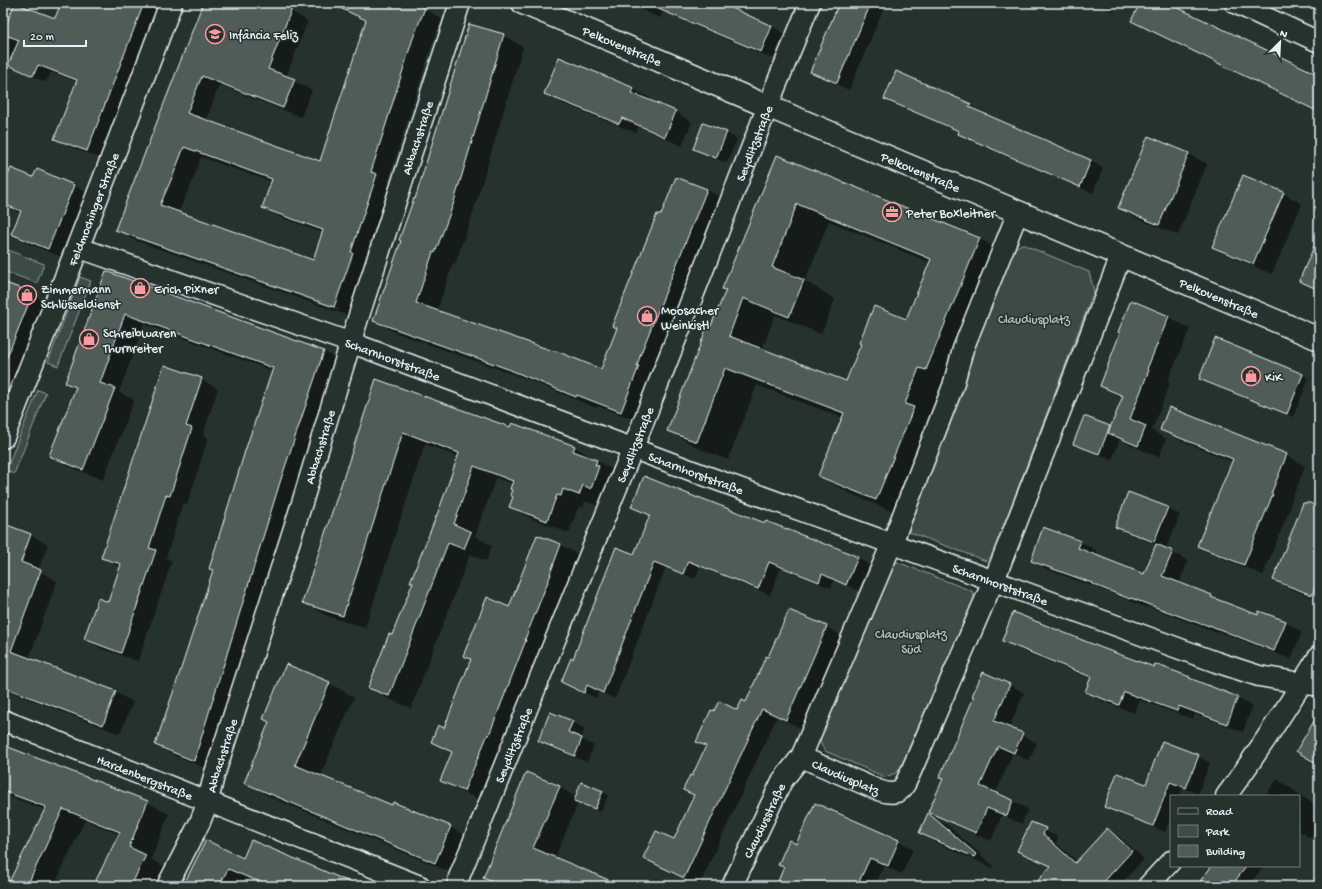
<svg xmlns="http://www.w3.org/2000/svg" width="1322" height="889" viewBox="0 0 1322 889" font-family="'Gochi Hand',sans-serif">
<rect width="100%" height="100%" fill="#26332d"/>
<filter id="ink" filterUnits="userSpaceOnUse"><feTurbulence type="fractalNoise" baseFrequency=".025" numOctaves="2"/><feDisplacementMap in="SourceGraphic" scale="8" xChannelSelector="R" yChannelSelector="G"/><feConvolveMatrix kernelMatrix="1 2 1 2 8 2 1 2 1" color-interpolation-filters="sRGB"/></filter>
<g filter="url(#ink)">
<!-- green -->
<path fill="#3e4b47" stroke="#939ea0" d="M1022 244 1089 272 1094 291 992 556 986 561 909 532 907 525 1011 250Z
M3 248 44 264 37 283 3 271Z
M80 277 91 281 58 366 48 362Z
M38 390 46 393 14 474 6 470Z
M897 562 972 591 975 599 903 766 896 773 885 777 825 751 820 743 821 731 893 564Z"/>
<!-- shadow -->
<path fill="#0007" fill-rule="evenodd" d="M62 3H161L160 8 157 7 99 158 68 146 55 138 77 82 51 72 46 82 3 64V34L16 4 56 20Z
M204 3H272L290 11 308 21 286 77 312 90 301 117 219 85 206 121 321 162 367 21 349 11 342 3H410L425 9 442 19 431 48 388 182 394 185 352 317 134 240 117 230ZM201 157 272 182 263 207 280 217 323 233 313 261 178 213 192 183ZM134 236 339 308 338 310 134 238Z
M626 3H717L772 26 784 34 773 59 663 12 660 18Z
M840 3H886L849 90 823 78 811 71Z
M1095 3H1119L1114 12Z
M503 35 523 47 472 216 455 264 453 263 437 311 602 370 661 217 706 189 726 201 641 422 597 406 596 408 529 380 394 332 374 321 416 200Z
M897 73 970 105 983 112 982 114 1091 161 1103 168 1093 193 972 141 959 134 960 132 898 106 886 98Z
M633 89 650 98 649 101 676 112 692 122 682 146 639 127 636 133 562 103 545 93Z
M704 124 727 133 737 139 727 163 705 154 694 148Z
M1189 154 1207 164 1178 235 1138 219 1119 208Z
M778 156 980 239 1011 257 957 388 908 518 851 494 819 476 843 418 757 385 728 460 700 449 669 431 711 330ZM829 221 931 263 907 321 846 382 762 350 775 315 821 334 835 299 805 281Z
M1244 176 1283 193 1302 204 1272 274 1232 257 1213 246Z
M34 178 74 185 92 196 67 259 31 245 13 234 21 214 3 204V190Z
M106 272 324 352 343 363 213 771 175 756 156 745 214 570 273 371 144 324 119 392 134 400 103 480 70 467 50 456 77 389 66 383Z
M3 283 32 294 46 302 18 374 15 372 3 404Z
M1132 302 1169 317 1190 329 1167 382 1170 383 1152 430 1166 439 1159 457 1130 445 1120 439 1112 460 1087 450 1074 443 1109 427 1111 428 1123 399 1101 386Z
M1216 339 1309 378 1293 417 1206 382Z
M201 379 218 389 203 435 208 438 187 505 183 503 166 558 172 561 138 661 102 649 85 639 109 603 121 568 102 557Z
M376 380 511 428 561 442 575 447 618 473 601 507 585 501 583 508 579 506 569 533 532 519 510 507 514 497 513 484 496 478 475 536 492 546 486 561 470 554 411 708 391 700 369 688 393 637 459 457 425 444 365 628 325 615 304 602Z
M1161 430 1286 455 1305 466 1290 505 1291 506 1263 575 1217 556 1199 545 1233 462 1180 440Z
M698 500 827 547 828 545 858 558 869 565 858 590 834 580 831 588 781 568 770 595 700 567 695 579 666 567 615 699 599 691 596 698 562 682 573 660 635 555 651 516 633 507Z
M1304 502 1319 508V600L1291 589 1274 580Z
M1167 508 1180 515 1166 549 1188 561 1179 583 1258 616 1285 622 1302 632 1291 659 1226 634 1225 635 1218 631 1217 633 1147 606V608L1103 590 1048 570 1032 561 1081 542 1097 551 1095 556 1145 575 1157 545 1129 534 1116 527Z
M7 526 31 535 48 545 38 570 57 581 29 659 115 692 133 702 120 734 3 689V537Z
M538 537 561 545 577 554 566 584H567L480 800 458 790 441 781 453 753 432 742 445 729 472 660 465 655 509 608Z
M790 611 827 627 842 636 801 728 777 717 699 886 644 858 674 840 695 796 684 790 692 778 707 747 698 742 738 712 746 703 769 659Z
M1003 641 1102 649 1154 668 1189 678 1197 682 1237 698 1252 706 1243 732 1195 714 1193 719 1139 700 1134 713 1102 701 1087 692 1092 679 1018 649Z
M983 673 1010 685 1024 693 1009 728 1037 743 1029 761 1013 753 995 794 1013 801 1028 809 1022 824 1002 815 991 841 944 820 930 811 944 779 941 778 975 697Z
M329 683 354 697 320 777 392 806 450 827 475 841 460 876 270 797 245 783Z
M1319 715V767L1311 763Z
M572 722 585 729 581 739 594 746 587 762 552 748 539 740Z
M3 746 147 802 169 814 151 859 167 869 158 886H94L120 835 85 820 54 886H8L45 810 3 794Z
M1198 756 1210 763 1198 794 1183 788 1179 796H1171V817L1165 832 1117 813 1105 806 1146 785Z
M1277 779 1289 787 1319 808V826L1310 838 1299 831V796H1265Z
M559 787 576 797 602 792 608 795 601 812 578 803 555 858 615 886H499L484 877Z
M815 804 899 841 913 849 902 874 884 866 875 886H777Z
M929 814 947 825 994 866 993 868 939 844 920 833Z
M1031 824 1058 837 1056 843 1078 862 1107 830 1120 837 1144 859 1119 886H1035L1052 867 1019 851Z
M244 859 357 886H263L251 881 248 886H184Z
M1213 866H1264L1248 886H1197Z
M929 881 941 886H927Z
M1008 884 1013 886H1006Z"/>
<!-- building -->
<path fill="#505c59" stroke="#e8f1f8" fill-rule="evenodd" d="M15 3 55 18 61 3H144L87 151 54 139 77 80 38 65 33 76 8 65 19 40 3 34V32Z
M203 3H294L268 69 295 79 283 108 202 76 187 113 320 161 366 20 329 3H413L425 8 413 38 371 172 377 174 351 252 353 253 334 307 115 230ZM184 147 272 179 262 208 323 230 313 260 160 205 174 173Z
M644 3H721L772 26 761 52Z
M839 3H871L837 83 810 72Z
M1140 3H1168L1319 75V112L1131 21Z
M469 24 504 34 453 205 435 253 433 252 416 303 556 352V351L601 369 617 328 612 326 657 214 661 215 676 177 707 189 641 353 637 366H639L621 412 577 395 576 397 508 369 373 321 401 241 399 240 414 198 415 199Z
M559 57 634 88 632 93 676 111 665 137 622 118 619 124 544 94Z
M896 71 971 104 969 107 1091 160 1080 187 958 134 959 131 884 99Z
M703 123 727 132 716 158 693 149Z
M1148 136 1189 153 1159 225 1118 208Z
M777 155 980 238 926 370 919 368 905 404 914 407 876 500 818 476 844 413 725 368 697 442 667 431 707 327 710 328 726 290 722 289ZM797 204 931 259 906 319 874 306 859 343 861 344 846 381 729 336 743 298 789 317 804 280 772 267Z
M11 168 33 177 37 169 74 185 48 249 11 234 21 211 3 204V187Z
M1243 175 1284 192 1253 264 1212 247Z
M1319 235V290L1299 281Z
M106 271 324 351 281 479 194 761 155 745 176 684 213 570 209 569 245 451 273 368 125 314 100 383 115 388 83 470 49 456 76 387 65 383Z
M3 282 33 293 4 364 3 363Z
M1131 300 1169 316 1147 369 1149 370 1130 419 1146 426 1138 446 1108 433 1123 396 1100 386 1120 333 1118 332Z
M1215 338 1303 374 1287 414 1199 379Z
M164 365 202 378 186 426 192 428 170 496 166 495 149 548 156 550 121 653 84 639 98 598 108 602 121 564 101 558Z
M376 379 510 427 512 423 575 446 573 451 597 460 595 465 599 466 591 489 583 485 579 495 563 489 561 496 557 495 547 521 509 507 513 497 510 495 512 490 510 489 513 481 474 466 454 524 471 532 464 549 448 543 389 696 368 688 389 634 392 635 413 582H410L440 507 459 453 403 432 343 616 302 603Z
M1169 407 1287 454 1271 494H1273L1244 565 1197 546 1233 459 1160 430Z
M1084 416 1110 426 1099 454 1073 444Z
M644 476 698 498V497L765 523 766 521 827 545 828 544 858 557 846 585 822 574 819 582 769 562 758 589 688 561 683 574 654 562 603 693 587 685 584 693 561 682 571 658 573 659 616 547 634 554 650 515 631 507Z
M1128 492 1168 507 1154 542 1115 527Z
M1303 503H1310L1319 507V576L1312 595 1273 580Z
M7 525 31 534 21 562 41 570 11 651 116 691 103 725 3 687V534Z
M1043 527 1081 541 1078 548 1144 574 1156 544 1173 551 1162 576 1212 595 1211 597 1258 615 1259 611 1286 621 1274 651 1209 625V626L1201 623V624L1131 598 1130 599 1092 584V583L1031 561Z
M537 535 561 544 550 574H551L525 639 526 640 489 735 488 734 464 791 440 781 452 752 431 742 438 725 444 728 471 659 463 656 487 597 509 607Z
M789 610 827 626 786 720 762 709 684 878 643 858 656 831 674 839 694 795 683 790 690 775 692 776 706 746 696 742 711 710 714 711 719 701 737 710 742 700 746 702 766 656 768 657Z
M1013 612 1102 648 1154 667 1155 664 1190 677 1189 678 1238 697 1227 724 1179 706 1177 711 1124 692 1119 705 1085 692 1091 677 1002 641Z
M286 664 330 682 295 765 392 805 393 802 451 826 435 863 244 783 269 722 263 719Z
M983 672 1010 684 994 721 1023 733 1014 753 998 746 980 786 1013 800 1007 816 987 808 976 833 928 812 943 779 939 778 974 697 972 696Z
M550 712 573 721 568 732 582 738 575 756 538 741Z
M1319 713V765L1296 751Z
M1162 741 1199 755 1186 788 1170 782 1153 826 1104 807 1117 773 1146 784Z
M3 745 148 801 129 847 146 855 131 886H93L120 832 63 809 27 886H7L46 807 3 791Z
M526 772 560 786 533 848 623 886H503L483 878Z
M581 782 603 791 595 809 574 801Z
M815 803 899 840 888 866 870 858 857 886H776L784 867 778 865 789 840 796 844Z
M928 813 976 854 974 857 919 833Z
M1031 822 1046 828 1043 834 1075 863 1107 828 1132 851 1100 886H1033L1051 866 1017 851Z
M206 840 243 858 251 840 359 886H269L228 869 219 886H183Z
M1212 866H1247L1231 886H1196Z"/>
<g fill="none" stroke-linecap="round" stroke-linejoin="round">
<defs>
<g id="street">
<path d="M1235 3 1319 42"/>
<path id="s1" d="M1018 212 963 349 953 386 892 543 801 757 878 790C901 798 903 789 912 769L998 570 1121 256"/>
<path id="s2" d="M77 247 363 347 706 476 1216 662 1259 676 1319 686"/>
<path id="s3" d="M3 720 420 886"/>
<path d="M1226 796C1260 751 1289 703 1319 656"/>
<path id="s4" d="M167 886 200 822 208 801 214 776 302 503 354 331 460 3"/>
<path id="s5" d="M457 886 459 877 633 448 775 88 810 3"/>
<path id="s6" d="M732 886 782 781 801 757"/>
<path d="M1148 886 1171 861"/>
</g>
<g id="secondary">
<path id="s7" d="M523 3 1319 339"/>
<path id="s8" d="M3 437C60 293 117 148 171 3"/>
</g>
</defs>
<!-- street casing -->
<use href="#street" stroke="#e8f1f8" stroke-width="23"/>
<!-- secondary casing -->
<use href="#secondary" stroke="#e8f1f8" stroke-width="25"/>
<!-- street -->
<use href="#street" stroke="#26332d" stroke-width="20"/>
<!-- secondary -->
<use href="#secondary" stroke="#26332d" stroke-width="22"/>
</g>
</g>
<!-- icons -->
<defs>
<symbol id="school-ring" viewBox="-11 -11 22 22"><circle r="9.5" fill="#26332d" stroke="#ff9aa2" stroke-width="1.5"/><path d="M0-5L7-2L0 1L-7-2ZM-4 1L0 2.5L4 1V4Q0 6-4 4Z" fill="#ff9aa2"/></symbol>
<symbol id="office-ring" viewBox="-11 -11 22 22"><circle r="9.5" fill="#26332d" stroke="#ff9aa2" stroke-width="1.5"/><path d="M-6-3h4V-5.5h4V-3h4V5H-6ZM-1-4.5V-3h2v-1.5ZM-6 0V1H6V0Z" fill="#ff9aa2"/></symbol>
<symbol id="shop-ring" viewBox="-11 -11 22 22"><circle r="9.5" fill="#26332d" stroke="#ff9aa2" stroke-width="1.5"/><path d="M-5-2.5h2.3a2.7 3.5 0 0 1 5.4 0H5L5.5 6h-11ZM-1.5-2.5h3a1.5 2.3 0 0 0-3 0Z" fill="#ff9aa2"/></symbol>
</defs>
<g fill-rule="evenodd">
<use href="#school-ring" x="204" y="23" width="22" height="22"/>
<use href="#office-ring" x="881" y="201" width="22" height="22"/>
<use href="#shop-ring" x="129" y="277" width="22" height="22"/>
<use href="#shop-ring" x="16" y="284" width="22" height="22"/>
<use href="#shop-ring" x="636" y="305" width="22" height="22"/>
<use href="#shop-ring" x="78" y="328" width="22" height="22"/>
<use href="#shop-ring" x="1240" y="365" width="22" height="22"/>
</g>
<g text-anchor="middle" stroke-width="3" stroke-linejoin="round" paint-order="stroke">
<!-- poi labels -->
<g font-size="13" fill="#e8f1f8" stroke="#26332d" text-anchor="start">
<text x="229" y="39">Infância Feliz</text>
<text x="906" y="217">Peter Boxleitner</text>
<text x="41" y="293">Zimmermann<tspan x="41" dy="15">Schlüsseldienst</tspan></text>
<text x="154" y="293">Erich Pixner</text>
<text x="661" y="314">Moosacher<tspan x="661" dy="15">Weinkistl</tspan></text>
<text x="103" y="337">Schreibwaren<tspan x="103" dy="15">Thurnreiter</tspan></text>
<text x="1265" y="381">KiK</text>
</g>
<!-- street labels -->
<g font-size="13" fill="#e8f1f8" stroke="#26332d">
<text dy="5" stroke="none"><textPath href="#s7" startOffset="108">Pelkovenstraße</textPath></text>
<text dy="5" stroke="none"><textPath href="#s4" startOffset="790">Abbachstraße</textPath></text>
<text dy="5" stroke="none"><textPath href="#s5" startOffset="800">Seydlitzstraße</textPath></text>
<text dy="5" stroke="none"><textPath href="#s7" startOffset="432">Pelkovenstraße</textPath></text>
<text dy="5" stroke="none"><textPath href="#s8" startOffset="245">Feldmochinger Straße</textPath></text>
<text dy="5" stroke="none"><textPath href="#s7" startOffset="756">Pelkovenstraße</textPath></text>
<text dy="5" stroke="none"><textPath href="#s2" startOffset="335">Scharnhorststraße</textPath></text>
<text dy="5" stroke="none"><textPath href="#s5" startOffset="476">Seydlitzstraße</textPath></text>
<text dy="5" stroke="none"><textPath href="#s4" startOffset="466">Abbachstraße</textPath></text>
<text dy="5" stroke="none"><textPath href="#s2" startOffset="659">Scharnhorststraße</textPath></text>
<text dy="5" stroke="none"><textPath href="#s2" startOffset="983">Scharnhorststraße</textPath></text>
<text dy="5" stroke="none"><textPath href="#s5" startOffset="152">Seydlitzstraße</textPath></text>
<text dy="5" stroke="none"><textPath href="#s4" startOffset="142">Abbachstraße</textPath></text>
<text dy="5" stroke="none"><textPath href="#s3" startOffset="153">Hardenbergstraße</textPath></text>
<text dy="5" stroke="none"><textPath href="#s1" startOffset="636">Claudiusplatz</textPath></text>
<text dy="5" stroke="none"><textPath href="#s6" startOffset="73">Claudiusstraße</textPath></text>
</g>
<!-- park labels -->
<g font-size="13" fill="#b5bfc3" stroke="#26332d">
<text x="1034" y="323">Claudiusplatz</text>
<text x="911" y="638">Claudiusplatz<tspan x="911" dy="15">Süd</tspan></text>
</g>
</g>
<!-- margin -->
<rect width="1322" height="889" fill="none" stroke="#26332d" stroke-width="16"/>
<rect x="8" y="8" width="1306" height="873" fill="none" stroke="#e8f1f8" stroke-width="1.5" filter="url(#ink)"/>
<!-- legend -->
<rect x="1170" y="795" width="130" height="72" fill="#26332d" stroke="#747f7e"/>
<rect x="1178" y="808" width="20" height="6" fill="#26332d" stroke="#747f7e"/>
<text x="1206" y="815" font-size="12" fill="#e8f1f8">Road</text>
<rect x="1178" y="825" width="20" height="12" fill="#3e4b47" stroke="#747f7e"/>
<text x="1206" y="835" font-size="12" fill="#e8f1f8">Park</text>
<rect x="1178" y="845" width="20" height="12" fill="#505c59" stroke="#747f7e"/>
<text x="1206" y="855" font-size="12" fill="#e8f1f8">Building</text>
<!-- north arrow -->
<g transform="translate(1280 42) rotate(24)" stroke="#26332d" stroke-width="3" paint-order="stroke">
<path d="M0-3L7 15L0 10L-7 15Z" fill="#e8f1f8"/>
<text y="-6" font-size="11" font-weight="bold" text-anchor="middle" fill="#e8f1f8">N</text>
</g>
<!-- scale -->
<path d="M24 40v6h62v-6" fill="none" stroke="#e8f1f8" stroke-width="2"/>
<text x="30" y="40" font-size="12" fill="#e8f1f8" stroke="#26332d" stroke-width="3" paint-order="stroke">20 m</text>
</svg>
